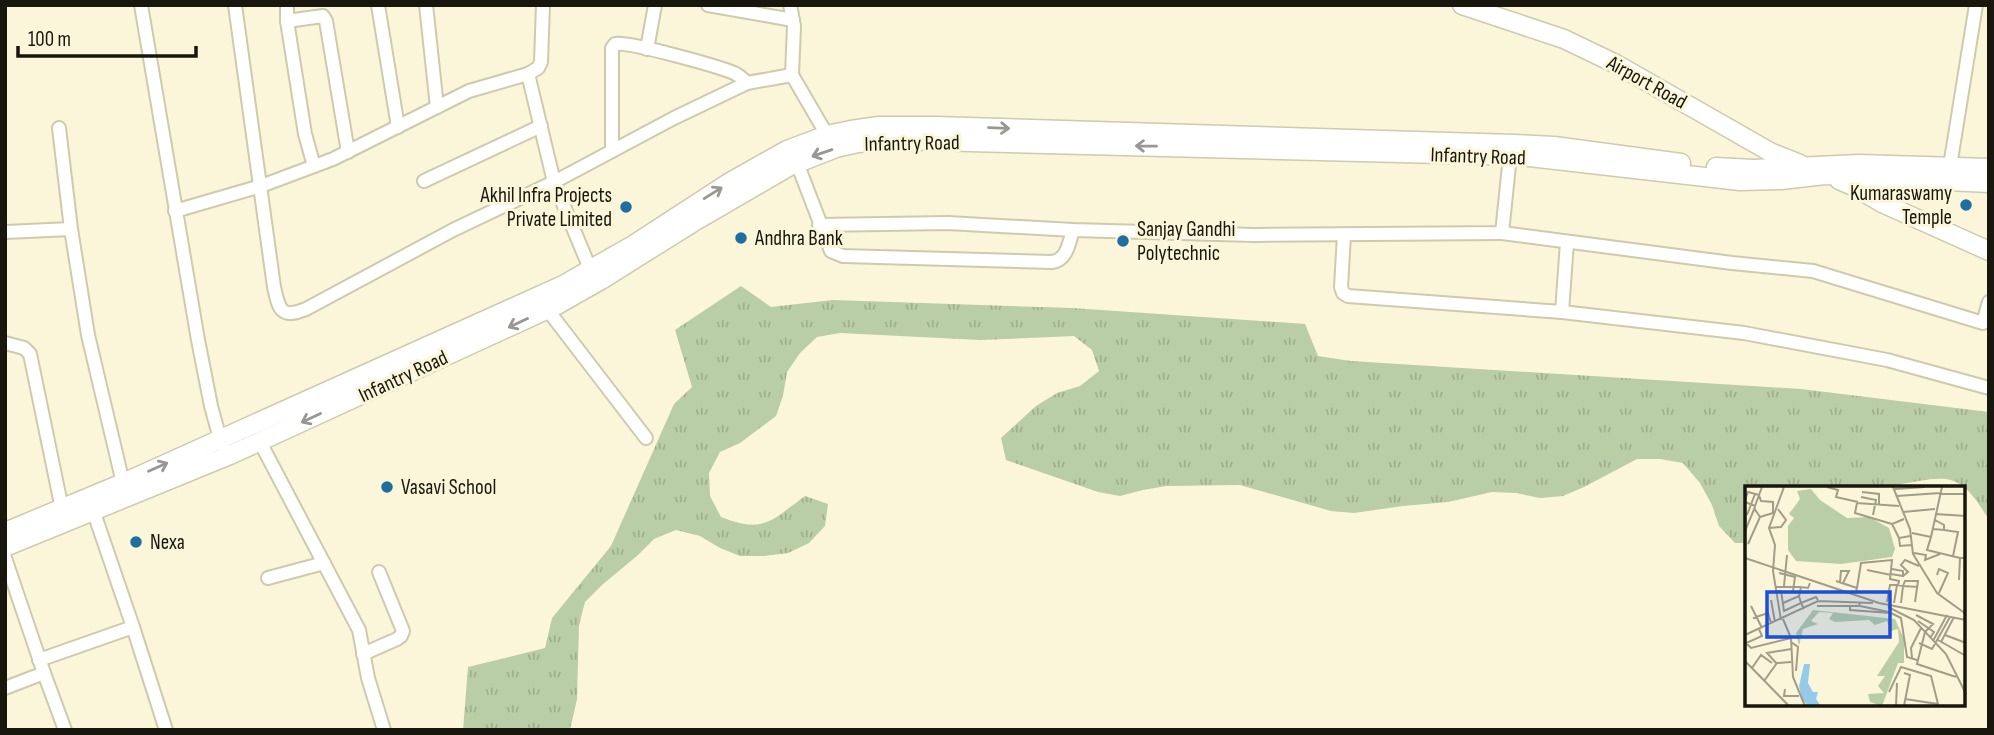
<svg xmlns="http://www.w3.org/2000/svg" width="1994" height="735" viewBox="0 0 1994 735" font-family="'Sofia Sans Condensed',sans-serif">
	<defs>
		<pattern id="grass-tufts" width="24" height="20" patternUnits="userSpaceOnUse" patternTransform="scale(1.75)"><rect width="24" height="20" fill="#b9cda7"/><path d="M3 7l-1-3M5 7V3M7 7l1-3M15 17l-1-3M17 17v-4M19 17l1-3" fill="none" stroke="#9eaf8f"/></pattern>
	</defs>
	<rect width="100%" height="100%" fill="#fbf6da"/>
	<!-- grass -->
	<path fill="url(#grass-tufts)" d="M741 286 771 307 833 300 1072 308 1305 324 1318 356 1351 361 1801 389 1989 412V520C1959 469 1948 476 1895 485L1890 488H1747V543H1735L1719 526 1712 505 1700 483 1683 463 1660 459H1637L1584 487 1563 496 1540 498 1516 493 1492 492 1448 502 1403 506 1354 513 1331 511 1240 485 1166 486 1143 490 1120 496 1098 492 1006 460 1001 438 1036 406 1057 393 1080 386 1099 371 1092 350 1074 336 980 340 840 333 817 337 800 353 787 372 783 396 776 416 740 443 720 452 709 473 710 496 721 517C764 534 771 521 805 496L828 504 825 526 809 543 788 553 764 556H740L720 548 700 536 676 530 654 539 638 555 602 585 585 602 579 625 577 699 570 730H463L468 667 545 648 552 618 611 546 674 404 692 387 675 330Z"/>
	<g fill="none" stroke-linecap="round" stroke-linejoin="round">
		<!-- street casing -->
		<g stroke="#cecaae" stroke-width="16">
			<g id="street">
				<polyline points="141,5 198,340 211,406 220,439 223,445"/>
				<path d="M235 5 274 287C279 310 281 319 306 309L453 230 554 182 593 276"/>
				<polyline points="287,5 287,21 305,134 314,166"/>
				<polyline points="378,5 398,127"/>
				<polyline points="426,5 437,107"/>
				<polyline points="708,5 793,20"/>
				<polyline points="790,5 794,26 792,75"/>
				<polyline points="287,21 323,16 326,21 348,152"/>
				<polyline points="647,49 655,5"/>
				<polyline points="528,74 538,68 541,62 543,5"/>
				<polyline points="59,128 71,229 88,335 123,483"/>
				<path d="M612 151V48L615 44C628 41 717 66 734 73 739 75 743 79 747 83"/>
				<path d="M792 157 797 163 831 251 843 256 1052 262C1067 260 1069 243 1073 230"/>
				<polyline points="1950,166 1976,5"/>
				<polyline points="424,181 541,126"/>
				<polyline points="175,211 261,186 333,159 469,91 528,74 554,182 674,118 747,83 792,75 827,135"/>
				<polyline points="819,225 948,223 1073,230 1254,235 1502,233 1510,156"/>
				<polyline points="5,232 71,229"/>
				<polyline points="1502,233 1732,263 1813,271 1983,323 1989,302"/>
				<polyline points="1344,235 1341,287 1343,293 1348,296 1562,312 1744,333 1887,360 1989,388"/>
				<polyline points="547,309 646,438"/>
				<polyline points="1562,312 1567,242"/>
				<polyline points="5,343 24,348 30,354 62,509"/>
				<polyline points="260,442 359,630 368,678 384,730"/>
				<polyline points="5,558 44,673 5,688"/>
				<polyline points="268,578 324,563"/>
				<polyline points="133,627 166,730"/>
				<polyline points="363,654 397,639 401,636 403,631 379,572"/>
				<polyline points="39,660 133,627 93,510"/>
				<polyline points="44,673 65,730"/>
			</g>
		</g>
		<!-- secondary casing -->
		<g stroke="#cecaae" stroke-width="21">
			<g id="secondary">
				<polyline points="1462,5 1564,39 1616,64 1772,153 1800,164"/>
				<polyline points="1716,167 1753,169 1859,164 1989,168"/>
				<polyline points="1839,180 1853,186 1882,203 1989,251"/>
				<polyline points="5,532 123,483 563,285 633,245 730,182 787,150 827,135 851,130 879,126 936,126 1514,144 1554,146 1681,163"/>
				<polyline points="5,547 230,455 557,305 601,280 692,223 790,166 836,148 858,143 892,140 1520,156 1740,181 1781,180 1825,175 1989,183"/>
			</g>
		</g>
		<!-- street -->
		<use href="#street" stroke="#fff" stroke-width="12"/>
		<!-- secondary -->
		<use href="#secondary" stroke="#fff" stroke-width="18"/>
	</g>
	<!-- one-way arrows -->
	<defs><path id="oneway-shaft" d="M-6 0H5M1.5-3L5.5 0L1.5 3" fill="none" stroke-width="1.6" stroke-linecap="round" stroke-linejoin="round" transform="scale(1.75)"/></defs>
	<g stroke="#989792">
		<use href="#oneway-shaft" transform="translate(999 128) rotate(2)"/>
		<use href="#oneway-shaft" transform="translate(1146 146) rotate(-179)"/>
		<use href="#oneway-shaft" transform="translate(822 153) rotate(161)"/>
		<use href="#oneway-shaft" transform="translate(713 193) rotate(-32)"/>
		<use href="#oneway-shaft" transform="translate(518 323) rotate(155)"/>
		<use href="#oneway-shaft" transform="translate(311 418) rotate(155)"/>
		<use href="#oneway-shaft" transform="translate(158 467) rotate(-24)"/>
	</g>
	<!-- markers -->
	<g fill="#206ea0" stroke="#fbf6da" stroke-width="2.5">
		<circle cx="1966" cy="205" r="7"/>
		<circle cx="626" cy="207" r="7"/>
		<circle cx="741" cy="238" r="7"/>
		<circle cx="1123" cy="241" r="7"/>
		<circle cx="387" cy="487" r="7"/>
		<circle cx="136" cy="542" r="7"/>
	</g>
	<g text-anchor="middle" stroke-width="6" stroke-linejoin="round" paint-order="stroke">
		<!-- street labels -->
		<g font-size="21" fill="#19170d" stroke="#fbf6da">
			<text transform="translate(1647 82) rotate(29)" y="7">Airport Road</text>
			<text transform="translate(912 143) rotate(-1)" y="7">Infantry Road</text>
			<text transform="translate(1478 156) rotate(2)" y="7">Infantry Road</text>
			<text transform="translate(403 376) rotate(-25)" y="7">Infantry Road</text>
		</g>
		<!-- poi labels -->
		<g font-size="21" fill="#19170d" stroke="#fbf6da" text-anchor="start">
			<text x="1952" y="200" text-anchor="end">Kumaraswamy<tspan x="1952" dy="24">Temple</tspan></text>
			<text x="612" y="202" text-anchor="end">Akhil Infra Projects<tspan x="612" dy="24">Private Limited</tspan></text>
			<text x="1137" y="236">Sanjay Gandhi<tspan x="1137" dy="24">Polytechnic</tspan></text>
			<text x="755" y="245">Andhra Bank</text>
			<text x="401" y="494">Vasavi School</text>
			<text x="150" y="549">Nexa</text>
		</g>
	</g>
	<!-- overview -->
	<g transform="translate(1745 486)">
		<rect width="220" height="220" fill="#fbf6da"/>
		<path d="M66 3 75 14 102 32 124 31 144 42 150 63 147 71 96 78 51 75 43 64V40L49 32 44 28 55 13 52 5ZM68 124 150 133 159 153V177H153L137 220 125 216 123 208 139 207 133 200 140 190H132L154 156 153 143 146 145 142 135 130 139 124 134 90 136 84 133 88 127 74 126 66 135 73 138 58 143 54 160 51 147Z" fill="#b9cda7"/>
		<path d="M59 178H65L63 197 68 206H73L71 213 76 220H63L57 213 54 200Z" fill="#95cbea"/>
		<path fill="none" stroke="#a19d88" stroke-width="2" d="M82 1 93 4 91 11 113 16M148 1 165 43 168 68 192 107 221 128M150 3 180 1M117 6 134 8V20M194 8H221M152 10 195 7M116 11 131 14 128 29M0 14 3 6 14 9 10 20 0 16M158 26 190 23M190 28 221 30M2 29 10 8M15 31 28 27V16L16 15 14 9 17 1M147 38 110 27 112 17 154 20M24 42 36 41 41 34 33 23M188 43 199 44V39L190 34M199 44 213 46 208 70M0 45 10 21M167 47 186 51 182 64 215 72M165 50 154 52 155 60 166 59M186 51 197 1M154 52 147 38 159 33M3 58 15 31 9 22M169 67 181 69 180 74 195 68M0 72 134 117 221 134M122 84 146 89M34 87 50 91 48 105M146 88 158 90V85L147 83M192 89 194 83 203 87 194 107M158 90 163 86 156 79 160 74 174 80M214 94 215 72H221M91 95 112 102 111 106M95 96 96 85H104L98 97M39 100 42 69M30 101H56M112 102 116 77 147 74 145 93 154 95 153 100M30 105H36L39 125 56 117 59 123M54 110 56 101 63 102 65 97M26 114 30 136M142 116 145 99H152M38 117 54 110 56 117 71 111 73 114M149 117 152 99 158 100 160 95H173L170 116M156 117 158 100 173 101M6 120 17 142M72 120H114L115 116M105 120V124L146 127M115 120 144 126M143 121 169 134 201 168 221 208M144 126 156 132 162 171 172 174M171 129 188 138 180 146M8 132 23 127 26 137M38 133 46 152 48 191 60 220M36 134 28 85 30 59 24 42 39 1M173 135 189 146 185 152M14 143 17 150 1 157 6 162 46 152M180 146 172 178 211 191M0 149 73 115 128 117M200 149 221 157M193 154 221 170M188 155 202 129M46 156 53 161 51 185M196 156 209 131M174 157 187 163 205 131M167 172 166 162 176 142M0 175 44 220M32 178 22 167 46 163M7 182 16 169 27 177M159 187 165 189 159 220M19 195 32 177 46 176M40 203 39 210H54M144 206 156 181 186 190 193 218 160 213M151 220 152 197"/>
		<path fill="#1d4ed8" fill-opacity="0.15" stroke="#1d4ed8" stroke-width="3.5" d="M22 106H145V151H22Z"/>
		<rect width="220" height="220" fill="none" stroke="#19170d" stroke-width="3.5"/>
	</g>
	<!-- border -->
	<rect width="1994" height="735" fill="none" stroke="#19170d" stroke-width="14"/>
	<!-- scale -->
	<path d="M18 46v10h178v-10" fill="none" stroke="#19170d" stroke-width="3.5"/>
	<text x="28" y="46" font-size="21" fill="#19170d" stroke="#fbf6da" stroke-width="5" paint-order="stroke">100 m</text>
</svg>
